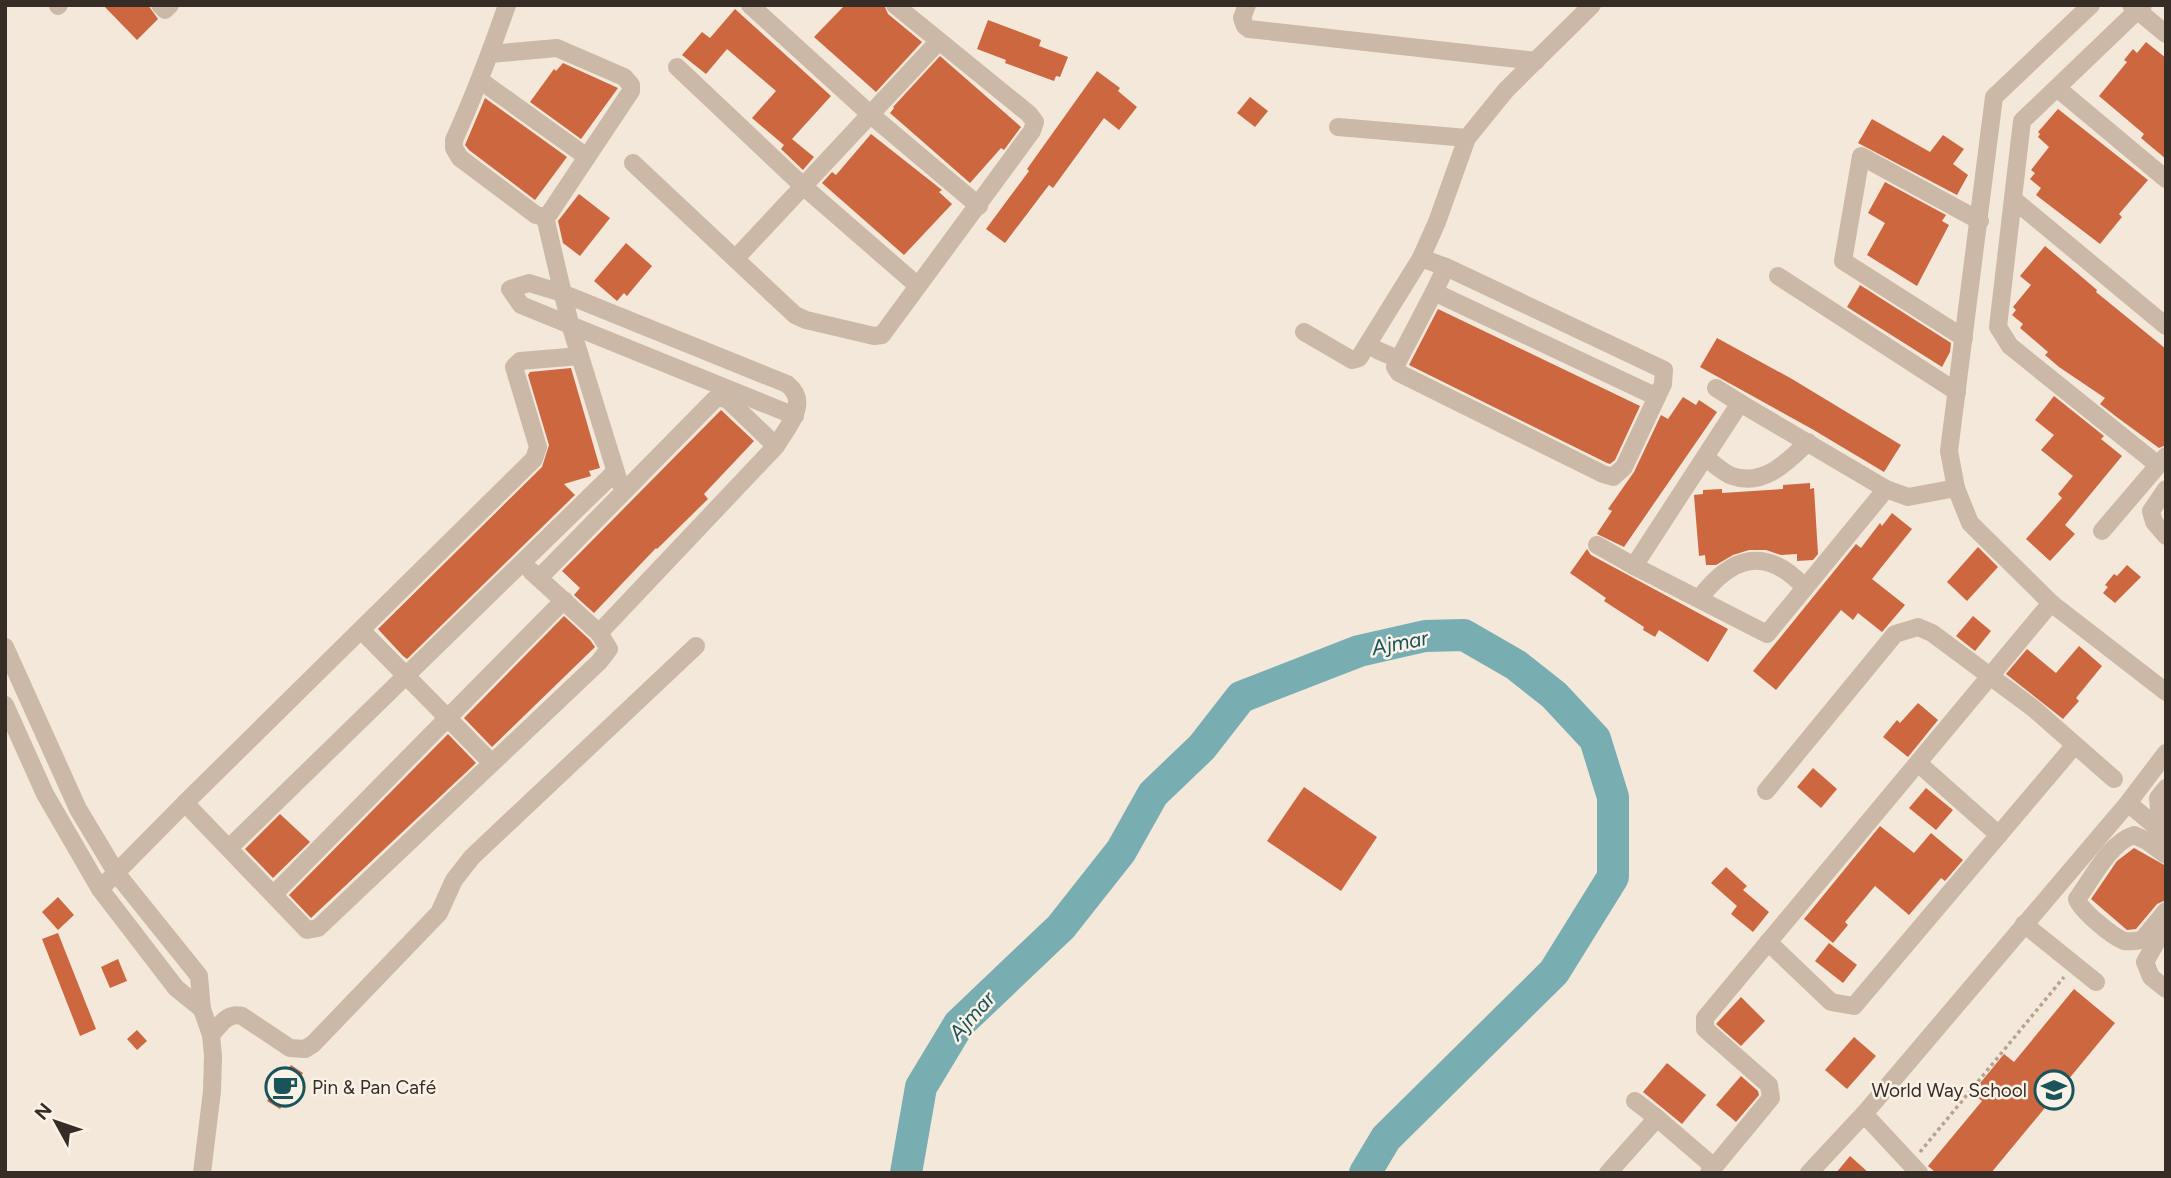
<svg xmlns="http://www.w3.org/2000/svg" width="2171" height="1178" viewBox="0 0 2171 1178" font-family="Figtree,sans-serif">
	<rect width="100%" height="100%" fill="#f3e8da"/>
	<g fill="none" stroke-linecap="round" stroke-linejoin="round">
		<!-- river -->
		<polyline stroke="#78adb2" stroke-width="32" points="906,1173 921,1087 959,1024 1061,927 1121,851 1153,794 1202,747 1241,697 1359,651 1425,636 1464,635 1516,665 1554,695 1595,739 1613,797 1613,877 1554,972 1386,1138 1365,1173"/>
	</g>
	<!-- building -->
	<g fill="#cc673f">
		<polygon points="103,5 148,5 158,19 137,40"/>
		<polygon points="845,5 884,5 888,14 922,42 876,92 814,37"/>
		<polygon points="735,9 831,96 792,139 814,157 803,170 781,149 784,145 752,118 776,91 727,49 706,74 682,55 702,32 710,38"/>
		<polygon points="988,20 1041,40 1039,46 1068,57 1060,77 1056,76 1054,81 1005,63 1006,60 977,49"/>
		<polygon points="2146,42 2166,58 2166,159 2141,138 2144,134 2099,96 2127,62 2124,60 2133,49 2137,53"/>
		<polygon points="940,56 1021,127 1004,150 1001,148 970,183 890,113 894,108 893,107"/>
		<polygon points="563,63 618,88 581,139 530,102 554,69 556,71"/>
		<polygon points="1097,71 1120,88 1118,91 1137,107 1119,130 1104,118 1053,188 1049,185 1005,243 986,229 1029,171 1027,169"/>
		<polygon points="1250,97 1268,111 1255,127 1237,113"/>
		<polygon points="485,98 567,157 535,200 469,150 465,145"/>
		<polygon points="2058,109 2148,180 2119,214 2122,217 2100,244 2036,195 2041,188 2030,179 2035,173 2031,170 2049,147 2038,137 2040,134 2038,132"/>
		<polygon points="1872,119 1930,152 1943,135 1964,149 1953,164 1968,175 1957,195 1858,143"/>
		<polygon points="871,134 942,190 939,192 952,204 904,255 822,183 832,172 836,175"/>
		<polygon points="1885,182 1946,215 1942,221 1949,225 1917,286 1867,255 1885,223 1868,213"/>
		<polygon points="579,194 610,218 580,256 563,243 558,221"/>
		<polygon points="626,243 652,266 627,296 624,293 617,301 594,281"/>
		<polygon points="2045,246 2083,278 2097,290 2096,292 2166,349 2166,445 2159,448 2118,418 2100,404 2105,398 2059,367 2045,355 2048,352 2020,328 2023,324 2012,315 2016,310 2013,307 2031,285 2020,276"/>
		<polygon points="1860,285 1951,343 1950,352 1942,367 1847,307"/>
		<polygon points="1438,309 1640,406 1615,460 1610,464 1607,463 1409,365"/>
		<polygon points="1717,338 1792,379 1901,445 1884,472 1812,429 1700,367"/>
		<polygon points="571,368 600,468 589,471 591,476 564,484 575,495 407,659 403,656 378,629 542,467 549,445 528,375 530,372"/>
		<polygon points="2054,396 2104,436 2101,439 2122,456 2065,525 2075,534 2050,561 2026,539 2062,498 2058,494 2073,476 2041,450 2054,435 2035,420"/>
		<polygon points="1683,397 1696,405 1699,400 1717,412 1624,547 1597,534 1598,532 1612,511 1608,509 1634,472 1661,415 1668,419"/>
		<polygon points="721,410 754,441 704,494 708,499 657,549 656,548 594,613 574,595 580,588 562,571"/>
		<polygon points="1810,483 1810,489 1814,488 1818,554 1813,560 1797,561 1797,554 1781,555 1766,550 1749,550 1733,555 1716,565 1706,565 1705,555 1699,556 1694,495 1703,494 1703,490 1722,489 1722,493 1783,489 1783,485"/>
		<polygon points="1892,513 1912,529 1872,579 1905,605 1882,632 1858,613 1853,620 1841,610 1776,690 1753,671 1856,544 1861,548 1880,523 1882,526"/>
		<polygon points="1978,547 1998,567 1967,601 1947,582"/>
		<polygon points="1587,549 1591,555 1728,629 1708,662 1659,630 1655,637 1643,630 1644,627 1604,601 1606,598 1570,573"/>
		<polygon points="2127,565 2141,577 2115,603 2103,593 2108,587 2105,585 2114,574 2117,576"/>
		<polygon points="564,616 590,640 595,647 492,747 464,718"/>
		<polygon points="1973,616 1991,631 1975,651 1956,636"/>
		<polygon points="2079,646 2102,666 2076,698 2079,701 2063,719 2006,674 2027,649 2056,673"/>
		<polygon points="1918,703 1938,720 1908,757 1883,737 1897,720 1900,723"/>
		<polygon points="448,734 476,763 311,918 289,895"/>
		<polygon points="1813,768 1837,789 1821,808 1797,787"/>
		<polygon points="1304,787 1377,837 1341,891 1267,841"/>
		<polygon points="1926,788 1953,810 1936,830 1909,808"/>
		<polygon points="280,814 310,842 273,878 245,849"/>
		<polygon points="1880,826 1914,853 1931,833 1963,860 1945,881 1941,878 1909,915 1875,886 1845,922 1848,925 1833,943 1804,919"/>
		<polygon points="2134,848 2166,866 2166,900 2157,904 2136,929 2127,930 2091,899 2117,861"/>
		<polygon points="1726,867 1747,886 1743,890 1769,912 1753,932 1731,914 1737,906 1711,883"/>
		<polygon points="58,897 74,915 58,930 42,912"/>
		<polygon points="58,933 96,1029 80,1036 42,939"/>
		<polygon points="1829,943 1857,965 1843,983 1815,961"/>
		<polygon points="118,959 127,981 110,988 101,967"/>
		<polygon points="2074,989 2115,1023 1991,1173 1936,1173 1928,1166 1982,1101 1972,1093 2004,1054 2014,1062"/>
		<polygon points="1741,997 1765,1021 1741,1046 1716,1024"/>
		<polygon points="137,1030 147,1041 137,1050 127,1039"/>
		<polygon points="1854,1037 1876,1056 1847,1089 1825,1070"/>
		<polygon points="1667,1063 1706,1095 1682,1124 1643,1092"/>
		<polygon points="291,1065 303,1073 280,1109 267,1101"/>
		<polygon points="1741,1076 1758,1091 1759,1095 1736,1122 1716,1105"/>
		<polygon points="1850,1156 1869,1173 1836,1173"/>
	</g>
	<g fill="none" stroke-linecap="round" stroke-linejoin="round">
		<!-- path -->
		<polyline stroke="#b8a290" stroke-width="3.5" stroke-dasharray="3.5 3.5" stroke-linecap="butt" points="1920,1152 2064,977"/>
		<!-- minor -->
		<g stroke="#ccb8a6" stroke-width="18">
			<polyline points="160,5 165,10 170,5"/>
			<polyline points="750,5 871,115 979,206"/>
			<polyline points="1247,5 1242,18 1245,26 1249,29 1536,61"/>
			<polyline points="2091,5 1994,97 1949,451 1956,488 1970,523 2051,603 2166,692"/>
			<polyline points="2131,5 2166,34"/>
			<polyline points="2143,5 2022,121 1998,327 2010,346 2158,465"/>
			<polyline points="58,6 59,5"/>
			<path d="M490 54 557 48 624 77 631 85V91L549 214 545 217 536 215 460 158 454 148V140C474 96 491 51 507 5"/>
			<polyline points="677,67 803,186 918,286"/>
			<polyline points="481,81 587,157"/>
			<polyline points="2057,88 2166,179"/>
			<polyline points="1338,127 1467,138"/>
			<polyline points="633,163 795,315 806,320 874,336 882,335 1032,131 1035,122 1029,114 895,5"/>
			<polyline points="2013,199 2166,326"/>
			<polyline points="545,217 570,324 619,482"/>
			<polyline points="736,258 939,41"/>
			<polyline points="1421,258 1446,267 1664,370 1663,384 1624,467 1613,477 1603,474 1399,373 1395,367 1398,361 1434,292"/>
			<polyline points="1446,267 1434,292 1657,397"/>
			<polyline points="1778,276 1957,392"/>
			<polyline points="1304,332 1352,360 1359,358 1421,258 1437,222 1467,138 1506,90 1592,5"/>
			<polyline points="1964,338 1843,261 1861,156 1980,221"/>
			<polyline points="1377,350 1398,359"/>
			<polyline points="1716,388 1740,403"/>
			<path d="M776 446C787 427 811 403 787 384L562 293 529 283 510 289 521 305 795 416"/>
			<path d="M1705 457C1713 463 1723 473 1732 476 1764 487 1787 462 1808 442"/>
			<polyline points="1886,489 1740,403 1634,566 1767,634 1886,489 1908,497 1956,488"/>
			<polyline points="2166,489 2151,511 2154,522 2166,536"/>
			<polyline points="2102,531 2166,456"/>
			<polyline points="1597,545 1634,566"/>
			<polyline points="531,571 599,633"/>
			<path d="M1699 599C1731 556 1766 545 1805 588"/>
			<polyline points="361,630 492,763"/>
			<polyline points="5,647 78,809 117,874 199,976 202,1009 211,1035 213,1056 212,1091 202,1173"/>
			<polyline points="5,705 45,794 100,889 176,988 202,1009"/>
			<polyline points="1918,763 1999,835"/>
			<polyline points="2166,788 2158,798 2159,809 2166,815"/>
			<polyline points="1766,791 1895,634 1918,627 1932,633 2033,708 2114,779"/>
			<polyline points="185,803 534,459 538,447 514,367 520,361 580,356"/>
			<polyline points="2128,803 2166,835"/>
			<polyline points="230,847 615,472"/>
			<path d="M2166 855 2147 841 2134 835C2109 843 2092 879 2077 899 2081 911 2112 936 2124 941 2130 942 2136 941 2142 940L2166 911"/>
			<polyline points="100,889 185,803 307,930 318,928 599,662 609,649 599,633 776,446 728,400 719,397 714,400 539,578"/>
			<polyline points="274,894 564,600"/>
			<polyline points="2024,924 2096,982"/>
			<polyline points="2166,930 2158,939 2145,962 2151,977 2166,989"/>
			<polyline points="1768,942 1831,1002 1854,1006 2074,746"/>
			<path d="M211 1035C220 1025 227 1012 242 1016L290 1048 305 1049 313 1044 439 913 454 880 472 857 696 646"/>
			<polyline points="1864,1114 1919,1173"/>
			<polyline points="1657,1118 1714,1167"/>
			<polyline points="1608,1173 1657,1118 1635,1101"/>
			<polyline points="1709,1173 1771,1098 1769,1085 1705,1029 1705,1018 2051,603"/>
			<polyline points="1809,1173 1864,1114 2128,803 2166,753"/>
		</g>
	</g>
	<!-- icons -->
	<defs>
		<g id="cafe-ring" transform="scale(2.0125)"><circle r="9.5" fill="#faf2e7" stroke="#1a545b" stroke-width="1.5"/><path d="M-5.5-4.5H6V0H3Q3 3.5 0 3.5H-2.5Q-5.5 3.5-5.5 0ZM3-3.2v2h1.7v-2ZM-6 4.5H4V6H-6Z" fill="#1a545b"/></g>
		<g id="school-ring" transform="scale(2.0125)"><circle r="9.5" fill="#faf2e7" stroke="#1a545b" stroke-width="1.5"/><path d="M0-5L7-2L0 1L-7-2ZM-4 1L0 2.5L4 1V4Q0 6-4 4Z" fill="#1a545b"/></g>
	</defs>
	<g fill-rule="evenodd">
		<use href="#cafe-ring" x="285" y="1087"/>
		<use href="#school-ring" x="2054" y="1090"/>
	</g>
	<g text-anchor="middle" stroke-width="5" stroke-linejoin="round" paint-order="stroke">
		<!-- poi labels -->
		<g font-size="19" fill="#372d27" stroke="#faf2e7" text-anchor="start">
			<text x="312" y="1094">Pin &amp; Pan Café</text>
			<text x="2027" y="1097" text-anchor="end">World Way School</text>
		</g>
		<!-- water labels -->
		<g font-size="21" font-style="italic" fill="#1a545b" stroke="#faf2e7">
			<text transform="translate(1400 643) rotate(-11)" y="7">Ajmar</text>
			<text transform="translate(972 1016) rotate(-48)" y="7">Ajmar</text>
		</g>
	</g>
	<!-- border -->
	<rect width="2171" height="1178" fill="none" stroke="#372d27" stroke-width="14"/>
	<!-- north arrow -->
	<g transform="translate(56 1122) rotate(310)" stroke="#faf2e7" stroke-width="5" paint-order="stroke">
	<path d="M0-5L12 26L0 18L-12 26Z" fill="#372d27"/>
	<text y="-10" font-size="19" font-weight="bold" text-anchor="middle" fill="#372d27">N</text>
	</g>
</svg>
